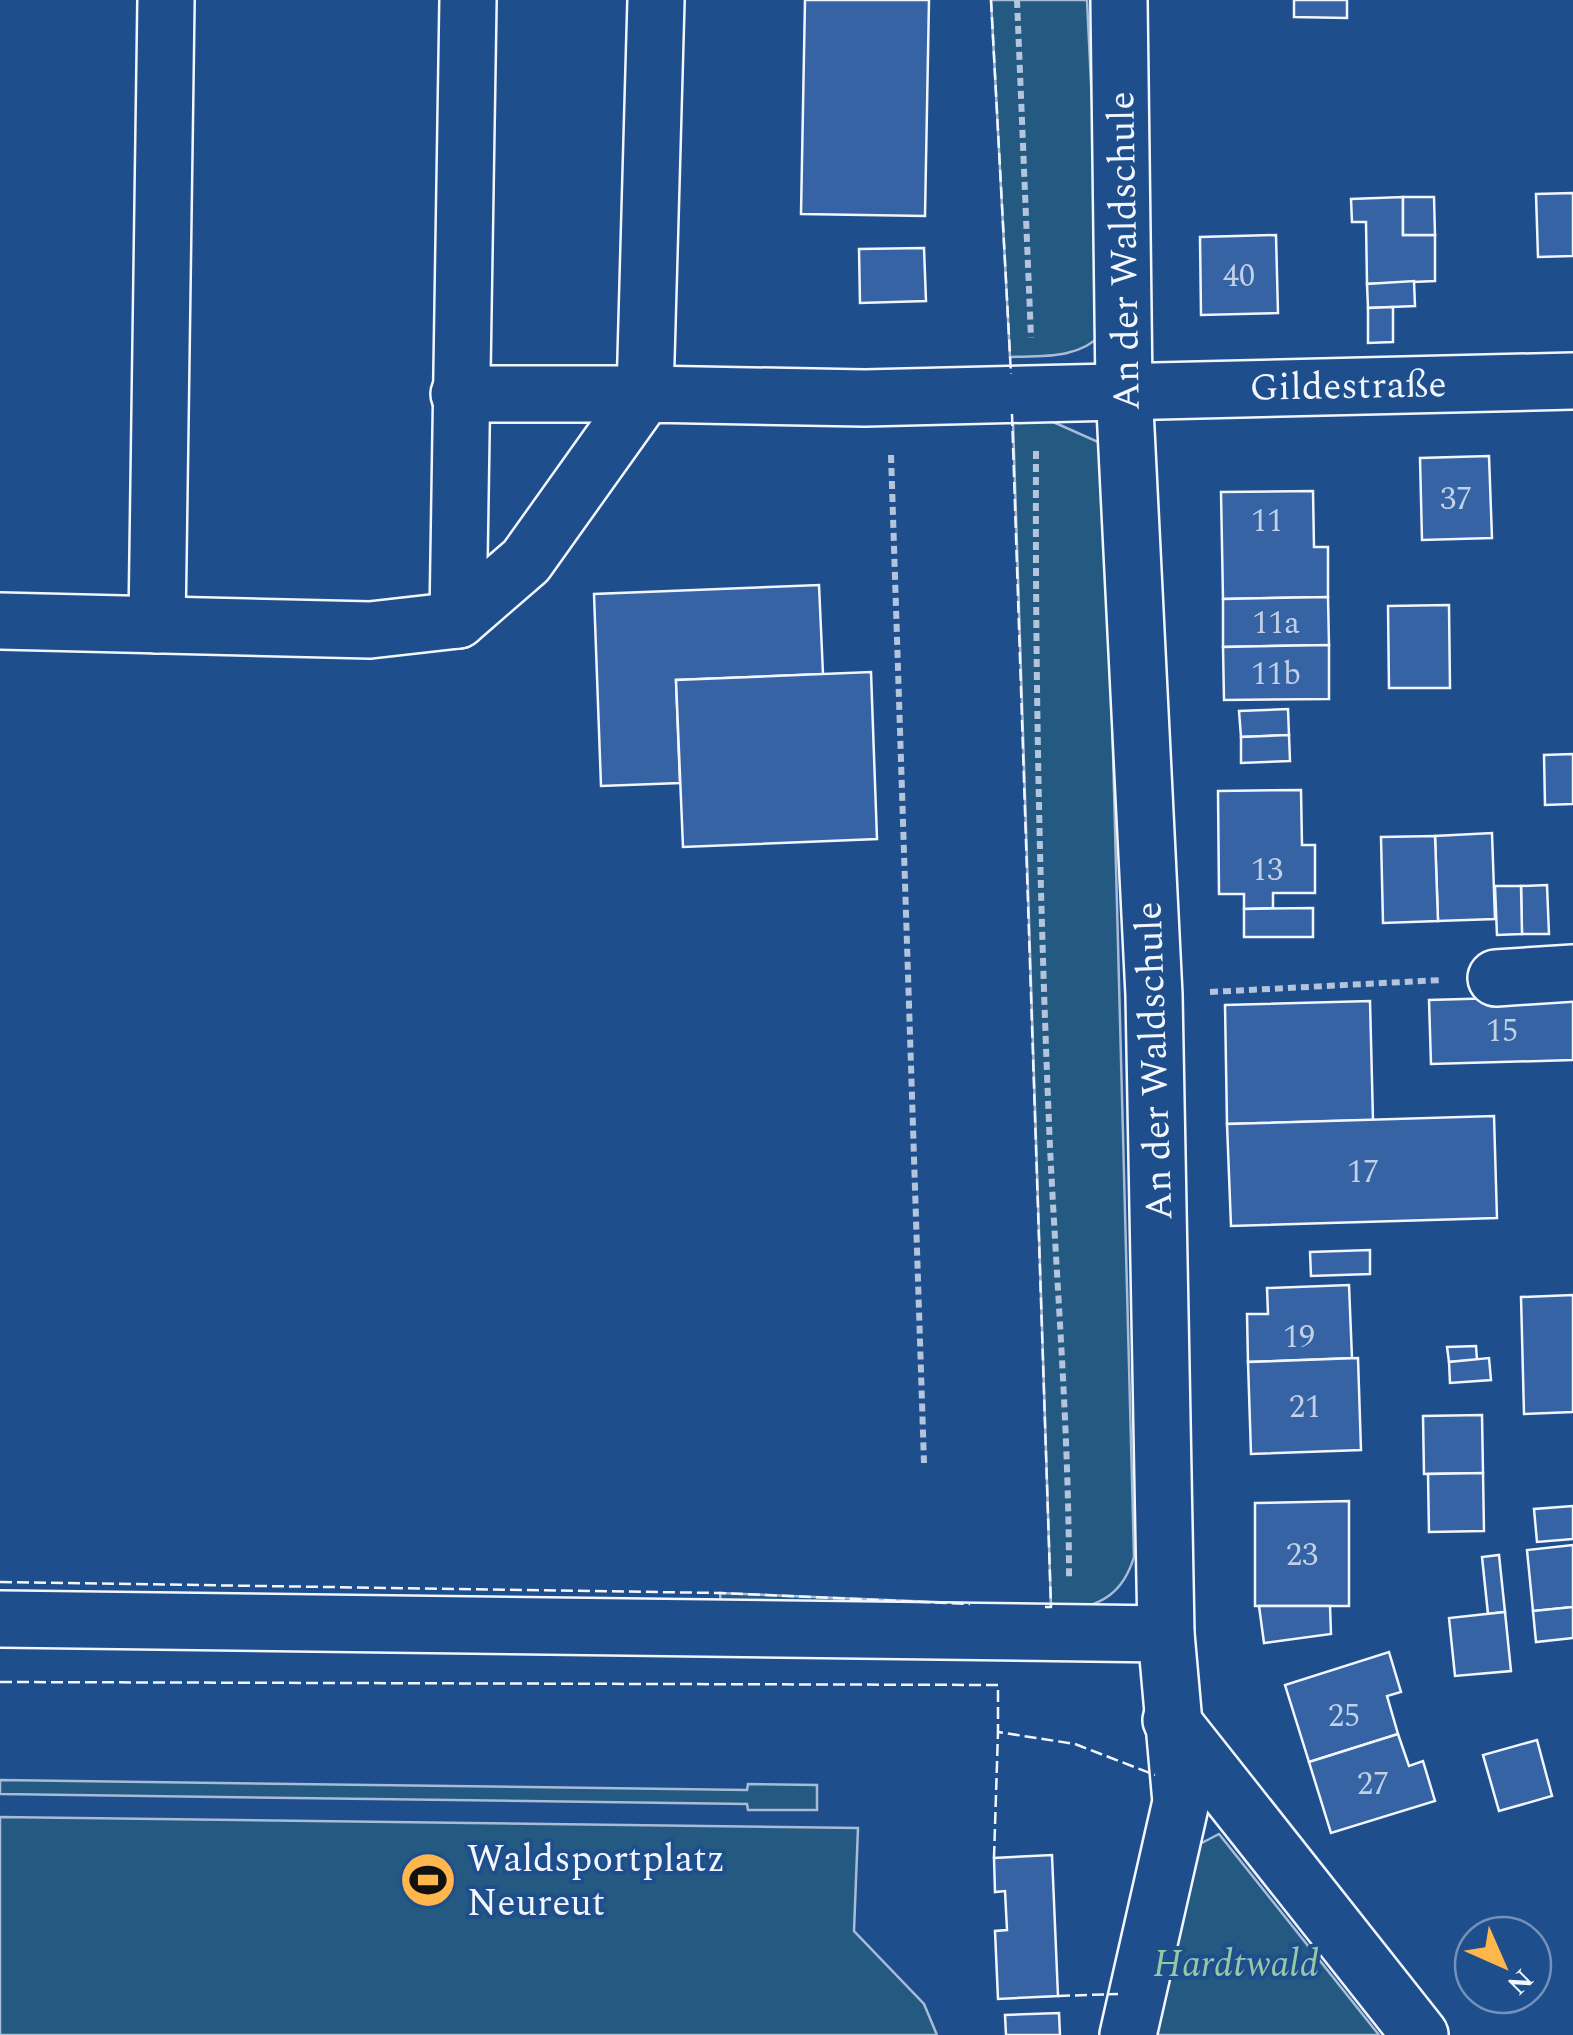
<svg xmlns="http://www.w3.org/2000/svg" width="1573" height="2035" viewBox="0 0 1573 2035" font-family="Spectral,serif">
	<rect width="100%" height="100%" fill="#1f4e8c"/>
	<!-- green -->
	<g fill="#245a82" stroke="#a8bbd7" stroke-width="2.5">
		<path d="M991 0H1087L1103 333C1079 359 1044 356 1010 357Z"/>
		<path d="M1051 421 1105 445 1134 1557C1123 1593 1103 1604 1067 1612L721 1606 720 1593 1051 1607 1013 422Z"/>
		<polygon points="0,1780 747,1790 748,1784 817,1785 817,1810 748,1810 747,1804 0,1794"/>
		<polygon points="0,1817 858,1828 854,1931 924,2004 937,2035 0,2035"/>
		<polygon points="1219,1834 1379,2035 1150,2035 1192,1848"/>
	</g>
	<!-- building -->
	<g fill="#3563a3" stroke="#f2f6ff" stroke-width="2.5">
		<polygon points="805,0 929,0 925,216 801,214"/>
		<polygon points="1294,0 1347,0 1347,18 1294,17"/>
		<polygon points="1573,193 1573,256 1538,257 1536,194"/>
		<polygon points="1403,197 1403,235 1435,235 1435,281 1367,284 1366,222 1352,222 1351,199"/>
		<polygon points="1403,197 1434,197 1435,235 1403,235"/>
		<polygon points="1276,235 1278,313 1201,315 1200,237"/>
		<polygon points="924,248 926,301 860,303 859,249"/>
		<polygon points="1414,281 1415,306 1368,308 1367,284"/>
		<polygon points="1393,307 1393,342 1368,343 1368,308"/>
		<polygon points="1489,456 1492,538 1422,540 1420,458"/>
		<polygon points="1313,491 1314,547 1328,547 1328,597 1223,599 1221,492"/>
		<polygon points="819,585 823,674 676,680 680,783 601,786 594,594"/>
		<polygon points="1328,597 1329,645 1223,647 1223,599"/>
		<polygon points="1449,605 1450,688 1389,688 1388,606"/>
		<polygon points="1329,645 1329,699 1224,700 1223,647"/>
		<polygon points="871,672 877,839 683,847 676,680"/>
		<polygon points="1288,709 1289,735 1241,737 1239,711"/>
		<polygon points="1289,735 1290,761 1241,763 1241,737"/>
		<polygon points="1573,754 1573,804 1545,805 1544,755"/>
		<polygon points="1301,790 1302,845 1315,845 1315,893 1273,893 1273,908 1244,909 1244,894 1219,894 1218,791"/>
		<polygon points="1492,833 1495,919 1438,921 1435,836"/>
		<polygon points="1435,836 1438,921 1383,923 1381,837"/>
		<polygon points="1547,885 1549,934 1522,934 1521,886"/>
		<polygon points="1495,886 1521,886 1522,934 1497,935"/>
		<polygon points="1313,908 1313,937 1244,937 1244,909"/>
		<polygon points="1573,996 1573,1060 1431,1064 1429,1000"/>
		<polygon points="1370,1001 1373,1120 1227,1124 1225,1005"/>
		<polygon points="1494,1116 1497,1218 1231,1226 1227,1124"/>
		<polygon points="1370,1250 1370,1274 1311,1276 1310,1252"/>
		<polygon points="1349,1285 1352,1358 1248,1362 1247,1314 1268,1314 1267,1288"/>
		<polygon points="1573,1295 1573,1412 1524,1414 1521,1297"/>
		<polygon points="1476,1346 1477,1360 1449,1362 1447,1347"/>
		<polygon points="1358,1358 1361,1450 1251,1454 1248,1362"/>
		<polygon points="1489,1358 1491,1380 1450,1383 1449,1362"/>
		<polygon points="1482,1415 1483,1473 1424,1474 1423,1416"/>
		<polygon points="1483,1473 1484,1531 1429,1532 1428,1474"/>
		<polygon points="1349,1501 1349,1606 1255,1606 1255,1503"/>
		<polygon points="1573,1506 1573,1539 1537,1542 1534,1509"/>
		<polygon points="1573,1545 1573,1607 1533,1611 1527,1550"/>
		<polygon points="1499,1555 1505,1612 1488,1614 1482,1557"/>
		<polygon points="1259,1606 1330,1606 1331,1634 1264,1643"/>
		<polygon points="1573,1607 1573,1638 1536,1642 1533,1611"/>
		<polygon points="1505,1612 1511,1671 1455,1676 1449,1618"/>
		<polygon points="1389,1652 1401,1692 1387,1696 1398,1734 1309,1762 1285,1685"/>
		<polygon points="1398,1734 1409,1766 1423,1761 1435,1801 1331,1833 1309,1762"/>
		<polygon points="1537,1740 1552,1796 1499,1811 1483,1755"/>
		<polygon points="1052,1855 1058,1996 998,1999 995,1931 1007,1930 1005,1891 995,1892 994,1858"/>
		<polygon points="1059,2013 1060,2035 1006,2035 1005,2015"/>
	</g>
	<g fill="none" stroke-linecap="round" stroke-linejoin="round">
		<!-- minor casing -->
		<g stroke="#f2f6ff" stroke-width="60">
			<g id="minor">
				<polyline points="1119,0 1124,389 1154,995 1166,1634 1181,1802 1128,2035"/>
				<polyline points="459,394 645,394 656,0"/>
				<polyline points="458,620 468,0"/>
				<polyline points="0,621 370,630 458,620 526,561 645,394 865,398 1573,381"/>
				<polyline points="157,625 166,0"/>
				<polyline points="1496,978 1573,973"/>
				<polyline points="0,1619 1166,1634"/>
				<polyline points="1171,1720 1420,2035"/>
			</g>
		</g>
		<!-- path -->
		<g stroke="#b3c4dc" stroke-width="6" stroke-dasharray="8 5" stroke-linecap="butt">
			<polyline points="1017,0 1031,338"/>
			<path d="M1036 451C1035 683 1040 915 1050 1147 1057 1290 1069 1433 1069 1577"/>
			<polyline points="891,455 924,1463"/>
			<polyline points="1210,992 1442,980"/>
		</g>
		<!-- minor -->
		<use href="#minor" stroke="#1f4e8c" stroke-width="55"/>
		<!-- fence -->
		<g stroke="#f2f6ff" stroke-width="2.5" stroke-dasharray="12 5" stroke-linecap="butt">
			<polyline points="991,0 1011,374"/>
			<polyline points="1012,414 1051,1607 1045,1607"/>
			<polyline points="0,1582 720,1593 970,1604"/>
			<polyline points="0,1682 998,1685 998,1732"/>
			<polyline points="994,1858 998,1732 1075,1744 1155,1775"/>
			<polyline points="1058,1996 1118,1994"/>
		</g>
	</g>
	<!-- icons -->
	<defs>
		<g id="stadium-disc" transform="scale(2.875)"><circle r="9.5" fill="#ffb74d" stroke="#1f4e8c"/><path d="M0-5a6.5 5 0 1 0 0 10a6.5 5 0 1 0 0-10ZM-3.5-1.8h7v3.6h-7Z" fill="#111"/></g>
	</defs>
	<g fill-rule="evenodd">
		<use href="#stadium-disc" x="428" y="1880"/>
	</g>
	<g text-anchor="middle" stroke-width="8" stroke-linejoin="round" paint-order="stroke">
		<!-- number labels -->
		<g font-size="32" fill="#c3d1e8">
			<text x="1239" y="286">40</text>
			<text x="1456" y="509">37</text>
			<text x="1267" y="531">11</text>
			<text x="1276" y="633">11a</text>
			<text x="1276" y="684">11b</text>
			<text x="1267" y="880">13</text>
			<text x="1502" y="1041">15</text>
			<text x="1363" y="1182">17</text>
			<text x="1299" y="1347">19</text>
			<text x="1305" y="1417">21</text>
			<text x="1302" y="1565">23</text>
			<text x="1344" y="1726">25</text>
			<text x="1373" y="1794">27</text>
		</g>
		<!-- street labels -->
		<g font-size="38" fill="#f2f6ff" stroke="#1f4e8c">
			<text transform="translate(1123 251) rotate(-91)" y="13">An der Waldschule</text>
			<text transform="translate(1348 385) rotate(-1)" y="13">Gildestraße</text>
			<text transform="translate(1153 1061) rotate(-92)" y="13">An der Waldschule</text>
		</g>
		<!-- poi labels -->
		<g font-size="38" fill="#f2f6ff" stroke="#1f4e8c" text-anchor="start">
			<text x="467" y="1871">Waldsportplatz<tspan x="467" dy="44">Neureut</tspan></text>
		</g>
		<!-- park labels -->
		<g font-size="38" font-style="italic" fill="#97c8a6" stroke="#1f4e8c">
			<text x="1236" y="1976">Hardtwald</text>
		</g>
	</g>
	<!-- north arrow -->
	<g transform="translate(1503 1965) rotate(135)"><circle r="48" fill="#1f4e8c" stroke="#7391ba" stroke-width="2.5"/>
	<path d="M0-8L18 38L0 25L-18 38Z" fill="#ffb74d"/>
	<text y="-15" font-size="28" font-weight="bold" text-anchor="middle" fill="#f2f6ff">N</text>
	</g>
</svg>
